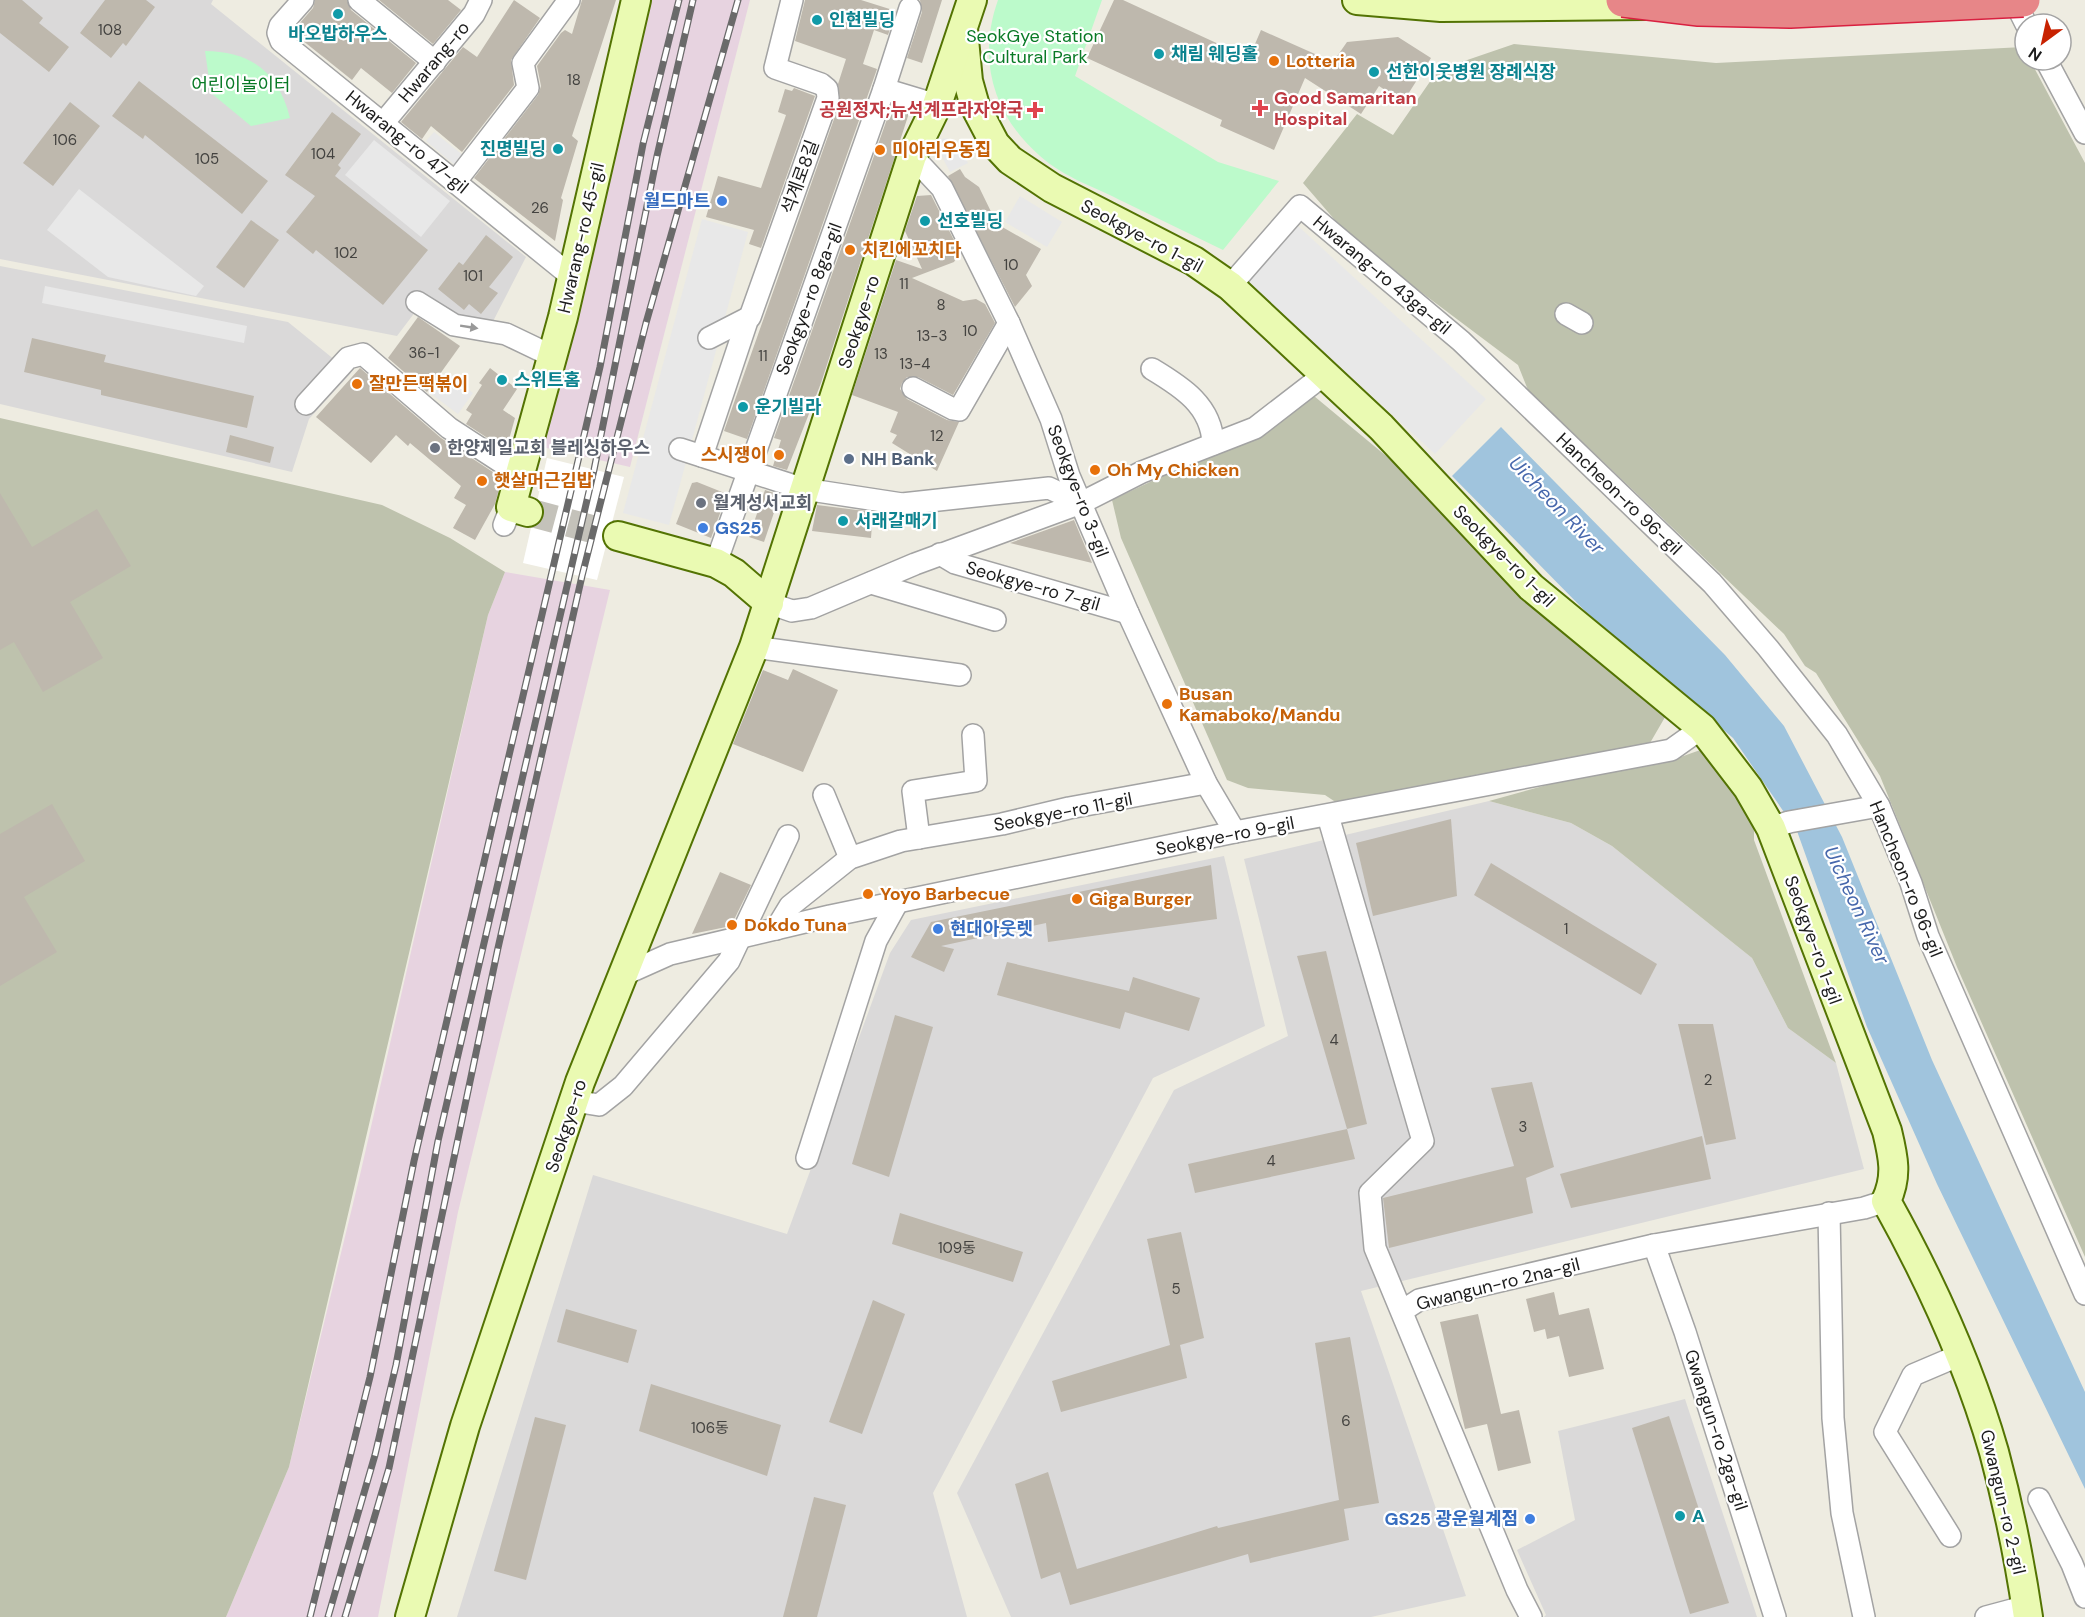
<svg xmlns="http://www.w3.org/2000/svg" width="2085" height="1617" viewBox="0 0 2085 1617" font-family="'DM Sans','Noto Sans KR',sans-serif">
	<rect width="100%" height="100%" fill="#eeece1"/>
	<!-- residential -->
	<g fill="#dad9d9">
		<polygon points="0,0 213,0 211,4 526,257 486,335 428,295 397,336 0,259"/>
		<polygon points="0,266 288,322 351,373 309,419 292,472 0,404"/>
		<polygon points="1489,801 1571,823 1612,846 1752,958 1788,1028 1836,1063 1864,1169 1361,1291 1466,1596 1371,1617 1011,1617 957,1493 1174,1090 1288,1036 1244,859"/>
		<polygon points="1224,856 1265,1026 1153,1078 933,1493 967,1617 457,1617 593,1175 787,1234 890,953 911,920"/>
		<polygon points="1685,1399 1757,1617 1544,1617 1546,1615 1517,1550 1575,1520 1558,1431"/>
	</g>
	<!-- industrial -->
	<g fill="#e7d3e0">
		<polygon points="650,0 750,0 630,467 542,447 564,371 622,109"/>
		<polygon points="505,572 610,590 458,1212 378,1617 226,1617 289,1467 360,1175 488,615"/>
	</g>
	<!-- construction -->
	<g fill="#bec2ad">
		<polygon points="1514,44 1716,63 2023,47 2025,60 2030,60 2085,163 2085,1257 1957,967 1880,776 1816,673 1805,666 1784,634 1528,390 1518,365 1353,241 1303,183 1357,114 1393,135 1438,70"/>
		<polygon points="1314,396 1415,480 1668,712 1650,743 1613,755 1494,777 1480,774 1340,805 1325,795 1248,788 1227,780 1121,538 1112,500 1274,423"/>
		<polygon points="0,418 382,505 450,538 505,572 488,615 289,1467 226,1617 0,1617"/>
		<polygon points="1703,749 1754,823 1754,840 1836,1063 1788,1028 1752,958 1612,846 1571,823 1489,801 1554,783 1664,763"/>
	</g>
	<!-- park -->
	<g fill="#bcfacb">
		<path d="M998 0H1102L1075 76 1218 162 1279 181 1223 250C1190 234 1157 218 1124 202 1097 188 1063 177 1040 156 993 115 977 59 998 0Z"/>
		<path d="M205 51C251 52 278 71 290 118L251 126 211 93Z"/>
	</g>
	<!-- parking -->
	<g fill="#e8e8e8">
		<polygon points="434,132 464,156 456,166 426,141"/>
		<polygon points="944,138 955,140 968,163 950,172 935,143"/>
		<polygon points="374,140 450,201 421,237 345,175"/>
		<polygon points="79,189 204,286 196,296 108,277 47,230"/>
		<polygon points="1020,196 1062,222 1047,247 1005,222"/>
		<polygon points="702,219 748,232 669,525 623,513"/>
		<polygon points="1297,225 1486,399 1435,454 1246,280"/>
		<polygon points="45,286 247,326 244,343 42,303"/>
		<polygon points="446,372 473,393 458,414 430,393"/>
	</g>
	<!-- water -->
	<polygon fill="#a0c4dd" points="1501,427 1725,655 1784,726 1842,837 1932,1060 2085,1392 2085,1489 1937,1184 1867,1027 1797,831 1733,738 1585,611 1452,476"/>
	<!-- pier -->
	<polygon fill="#fff" points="547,458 624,477 597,580 523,563"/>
	<!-- building -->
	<g fill="#beb8ad">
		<polygon points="0,0 22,0 43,18 39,23 69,47 49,72 0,33"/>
		<polygon points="105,0 146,0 155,7 126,46 123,43 111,58 80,33"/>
		<polygon points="315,0 347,0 351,10 416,63 392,93 361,68 352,80 292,32 313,8"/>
		<polygon points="379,0 448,0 461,10 433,44"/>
		<polygon points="514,0 540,18 511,60 514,85 462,152 431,126 422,139 401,122 463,47 477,57"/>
		<polygon points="582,0 616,0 572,136 578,141 561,198 563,200 555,241 474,178 538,95 541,86 537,66 561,33 565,30 572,34"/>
		<polygon points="805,0 861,0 896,11 888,35 874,30 863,64 877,69 747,439 724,431 840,102 838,84 846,59 795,41"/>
		<polygon points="920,0 942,0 922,63 907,58 922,12"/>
		<polygon points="1114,0 1123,0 1249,58 1261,30 1333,62 1347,42 1398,37 1431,58 1403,102 1379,86 1361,114 1305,78 1274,150 1220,126 1222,120 1087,58"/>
		<polygon points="139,81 268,181 242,214 145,135 143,139 112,116"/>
		<polygon points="794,88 815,96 761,248 749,244 754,230 706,217 718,176 761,188 786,115 778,112 785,89 792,91"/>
		<polygon points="70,102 100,126 53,186 23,163"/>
		<polygon points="892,105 910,110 821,383 787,470 773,466 781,440 774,438"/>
		<polygon points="332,112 361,134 338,165 341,168 335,176 428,250 383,305 316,250 313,254 286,232 315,196 285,175"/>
		<polygon points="960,169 965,177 979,187 997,224 1041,249 1026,275 1032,286 1015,307 948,176"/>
		<polygon points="931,195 960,252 954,262 912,278 963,301 976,299 985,304 995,323 953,395 918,377 907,377 902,383 900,389 907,399 947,420 959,422 937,471 892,443 897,435 890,432 898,412 852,395 896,260 922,269 905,231 917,196"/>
		<polygon points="251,220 279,240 244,288 216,267"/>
		<polygon points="486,235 513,257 489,287 498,293 481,314 469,304 464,310 438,289 459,262 463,265"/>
		<polygon points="418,317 460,346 427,392 388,358"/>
		<polygon points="32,338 106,355 104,362 254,396 247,428 101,395 101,390 24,372"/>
		<polygon points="360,368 441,438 502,478 495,504 475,540 453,528 466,505 454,498 461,486 410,443 408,446 396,435 371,463 316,417"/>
		<polygon points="490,368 517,389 503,410 515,418 506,450 466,424 472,414 466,410 482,385 479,383"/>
		<polygon points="230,435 274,447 270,463 226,452"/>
		<polygon points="697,482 727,494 711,538 676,524 692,483"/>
		<polygon points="765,490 780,495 764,542 749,537"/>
		<polygon points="0,493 32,547 97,509 131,566 70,602 103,658 43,692 14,642 0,650"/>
		<polygon points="817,505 873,512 871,538 812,531"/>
		<polygon points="1074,520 1092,563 1010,543"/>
		<polygon points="793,669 838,690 803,772 733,744 763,670 788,680"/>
		<polygon points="52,804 85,861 24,897 57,952 0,986 0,834"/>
		<polygon points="1451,819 1457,896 1373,916 1356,843"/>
		<polygon points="1491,863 1657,964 1641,995 1474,895"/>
		<polygon points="1211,865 1217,919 1048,942 1046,923 941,946 954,949 944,972 911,957 931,922"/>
		<polygon points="720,872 751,885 731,926 692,934"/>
		<polygon points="1326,951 1367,1124 1347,1129 1297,956"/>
		<polygon points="1007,962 1129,991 1133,977 1200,998 1189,1031 1125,1012 1120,1029 997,995"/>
		<polygon points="895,1015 933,1027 889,1177 852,1164"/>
		<polygon points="1678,1024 1713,1024 1736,1139 1706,1145"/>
		<polygon points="1532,1082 1554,1167 1526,1178 1533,1213 1389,1248 1383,1198 1514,1166 1491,1088"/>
		<polygon points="1347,1129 1355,1159 1195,1193 1188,1164"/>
		<polygon points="1702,1136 1711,1179 1571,1208 1560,1174"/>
		<polygon points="900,1213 1023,1252 1013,1282 892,1244"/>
		<polygon points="1181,1232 1204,1338 1180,1345 1187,1378 1061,1412 1052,1381 1170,1345 1147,1239"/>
		<polygon points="1554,1292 1559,1315 1589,1308 1604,1369 1569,1377 1559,1336 1547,1339 1545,1329 1534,1332 1526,1299"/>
		<polygon points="873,1300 905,1314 862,1434 829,1422"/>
		<polygon points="566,1309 637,1330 628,1363 557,1342"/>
		<polygon points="1478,1314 1501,1414 1519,1410 1531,1463 1498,1471 1487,1424 1465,1429 1440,1322"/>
		<polygon points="1350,1337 1379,1503 1344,1509 1349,1540 1250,1563 1248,1554 1070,1605 1060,1572 1041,1579 1015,1484 1048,1472 1077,1569 1217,1526 1218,1528 1339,1500 1315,1343"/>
		<polygon points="651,1384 781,1425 767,1476 639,1431"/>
		<polygon points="1669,1416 1729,1603 1690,1614 1632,1428"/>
		<polygon points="535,1417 566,1425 526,1580 494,1571"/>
		<polygon points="814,1497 846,1505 817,1617 783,1617"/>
	</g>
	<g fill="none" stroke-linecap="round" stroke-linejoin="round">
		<!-- secondary-tunnel -->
		<polyline stroke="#c4c2ba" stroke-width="28" stroke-dasharray="28 14" stroke-linecap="butt" points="528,512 618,536"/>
		<!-- street casing -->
		<g stroke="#a3a3a3" stroke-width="24">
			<g id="street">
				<polyline points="303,0 280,26 278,33 281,41 571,276"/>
				<polyline points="359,0 435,62"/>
				<polyline points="2014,0 2026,24"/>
				<polyline points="2046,60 2085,133"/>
				<polyline points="884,89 910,8"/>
				<polyline points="384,122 474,14 481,0"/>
				<polyline points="912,156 942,188 1009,323 1051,419 1069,476 1128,613 1206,783 1235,832"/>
				<polyline points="456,181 528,88 523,63 569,0"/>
				<polyline points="1230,286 1300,206 1461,341 1712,583 1768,648 1837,735 1879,806 1911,883 1928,936 2085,1294"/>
				<polyline points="417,302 454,325 506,334 552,356"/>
				<polyline points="1566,314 1582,323"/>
				<polyline points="709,338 750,317 828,98 827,89 821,84 775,68 792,0"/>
				<path d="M1152 369C1182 387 1212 406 1213 444"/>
				<polyline points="913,388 953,409 959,410 1009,323"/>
				<polyline points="306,404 348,358 363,354 449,428 521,475"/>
				<polyline points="680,449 804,489 902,504 1049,488 1081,503"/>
				<polyline points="702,456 748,318"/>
				<polyline points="504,525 511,507"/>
				<polyline points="940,554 955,563 1128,613"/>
				<polyline points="716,563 884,89 937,105"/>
				<polyline points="871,583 995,620"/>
				<polyline points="769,603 792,611 811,608 915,564 1081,503 1142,472 1255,428 1325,374"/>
				<polyline points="754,647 960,675"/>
				<polyline points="824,795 850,858"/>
				<polyline points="1328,816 1423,1141 1370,1193 1375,1248 1517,1590 1531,1617"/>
				<polyline points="1771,828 1789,822 1879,806"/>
				<polyline points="919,838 913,791 976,781 973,735"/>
				<polyline points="776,929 790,906 850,858 901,841 1002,824 1069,808 1206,783"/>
				<polyline points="623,975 670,954 830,916 1235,832 1671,750 1702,728"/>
				<polyline points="574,1101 599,1105 623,1086 729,961 788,836"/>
				<polyline points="807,1158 876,941 897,903"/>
				<polyline points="1829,1213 1833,1418 1842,1513 1864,1617"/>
				<polyline points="1654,1245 1685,1332 1775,1617"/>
				<polyline points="1402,1311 1419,1300 1654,1245 1864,1208 1886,1201"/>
				<polyline points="2039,1499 2072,1564 2085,1597"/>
				<polyline points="1950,1536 1885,1432 1913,1375 1960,1355"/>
				<polyline points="1986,1617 2027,1606"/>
			</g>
		</g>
		<!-- secondary casing -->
		<g stroke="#537303" stroke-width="32">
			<g id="secondary">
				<polyline points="1357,0 1441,7 1646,5"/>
				<path d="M963 29 968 81 975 106 995 144 1010 160 1052 188 1194 261 1230 286 1381 427 1531 587 1702 728 1748 788 1771 828 1887 1131C1893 1156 1898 1176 1886 1201 1930 1280 1969 1365 1994 1452 2008 1504 2020 1563 2028 1617"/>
				<polyline points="528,512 511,507 563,317 636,0"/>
				<polyline points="618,536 716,563 734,573 769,603"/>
				<polyline points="410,1617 465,1426 580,1082 754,647 912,156 937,105 972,0"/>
			</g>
		</g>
		<!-- street -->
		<use href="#street" stroke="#fff" stroke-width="21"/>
		<!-- secondary -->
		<use href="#secondary" stroke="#eafab2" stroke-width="28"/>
		<!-- rail casing -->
		<g stroke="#6a6a6a" stroke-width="7">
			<g id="rail">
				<polyline points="310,1617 370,1377 414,1161 600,367 643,144 679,0"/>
				<polyline points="328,1617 375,1455 396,1365 438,1141 594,470 657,156 693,0"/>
				<polyline points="345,1617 389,1468 498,948 582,576 646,323 738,0"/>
			</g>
		</g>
		<!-- rail -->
		<use href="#rail" stroke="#fff" stroke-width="4.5" stroke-dasharray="14" stroke-linecap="butt"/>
		<!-- highway-bridge casing -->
		<g stroke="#d92040" stroke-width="36" stroke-linecap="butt">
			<polyline id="highway-bridge" points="1623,0 1699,9 1790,11 2023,0"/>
		</g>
		<!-- highway-bridge -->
		<use href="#highway-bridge" stroke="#e78688" stroke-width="33"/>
	</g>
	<!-- one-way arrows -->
	<defs><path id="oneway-solid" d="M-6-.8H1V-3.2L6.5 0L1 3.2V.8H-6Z" transform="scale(1.5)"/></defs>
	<use fill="#999" href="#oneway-solid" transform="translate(469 327) rotate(9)"/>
	<!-- markers -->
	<g fill="#0f9aa8" stroke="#fff" stroke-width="2">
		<circle cx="338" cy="14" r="6"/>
		<circle cx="817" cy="20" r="6"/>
		<circle cx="1159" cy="54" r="6"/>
		<circle cx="1374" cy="72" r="6"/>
		<circle cx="558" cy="149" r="6"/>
		<circle cx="925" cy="221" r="6"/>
		<circle cx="502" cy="380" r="6"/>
		<circle cx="743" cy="407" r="6"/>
		<circle cx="843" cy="521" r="6"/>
		<circle cx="1680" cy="1516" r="6"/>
	</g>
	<g fill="#e8710a" stroke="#fff" stroke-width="2">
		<circle cx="1274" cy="61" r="6"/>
		<circle cx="880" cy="150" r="6"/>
		<circle cx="850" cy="250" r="6"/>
		<circle cx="357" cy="384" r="6"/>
		<circle cx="779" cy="455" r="6"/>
		<circle cx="1095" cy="470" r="6"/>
		<circle cx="482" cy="481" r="6"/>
		<circle cx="1167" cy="704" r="6"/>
		<circle cx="868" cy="894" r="6"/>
		<circle cx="1077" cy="899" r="6"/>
		<circle cx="732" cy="925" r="6"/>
	</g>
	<g fill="#e0444e" stroke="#fff" stroke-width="2">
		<path d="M1257 99h6v6h6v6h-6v6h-6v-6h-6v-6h6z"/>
		<path d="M1032 101h6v6h6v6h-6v6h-6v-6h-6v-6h6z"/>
	</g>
	<g fill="#3f7fe0" stroke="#fff" stroke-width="2">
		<circle cx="722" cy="201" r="6"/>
		<circle cx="703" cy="528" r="6"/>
		<circle cx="938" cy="929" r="6"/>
		<circle cx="1530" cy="1519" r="6"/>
	</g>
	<g fill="#6b7280" stroke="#fff" stroke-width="2">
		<circle cx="435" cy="448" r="6"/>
		<circle cx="701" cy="503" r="6"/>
	</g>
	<circle fill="#5c6f8a" stroke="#fff" stroke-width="2" cx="849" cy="459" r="6"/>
	<g text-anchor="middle" stroke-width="4.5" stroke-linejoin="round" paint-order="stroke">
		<!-- number labels -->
		<g font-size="15" fill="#444340">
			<text x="110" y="35">108</text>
			<text x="574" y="85">18</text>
			<text x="65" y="145">106</text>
			<text x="323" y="159">104</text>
			<text x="207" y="164">105</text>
			<text x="540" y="213">26</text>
			<text x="346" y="258">102</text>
			<text x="1011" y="270">10</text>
			<text x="473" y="281">101</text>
			<text x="904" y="289">11</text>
			<text x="941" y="310">8</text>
			<text x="970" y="336">10</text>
			<text x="932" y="341">13-3</text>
			<text x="424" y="358">36-1</text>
			<text x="881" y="359">13</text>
			<text x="763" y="361">11</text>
			<text x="915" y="369">13-4</text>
			<text x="937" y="441">12</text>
			<text x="1566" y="934">1</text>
			<text x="1334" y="1045">4</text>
			<text x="1708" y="1085">2</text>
			<text x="1523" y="1132">3</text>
			<text x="1271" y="1166">4</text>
			<text x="957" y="1253">109동</text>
			<text x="1176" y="1294">5</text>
			<text x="1346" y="1426">6</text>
			<text x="710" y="1433">106동</text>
		</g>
		<!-- culture labels -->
		<g font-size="18" font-weight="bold" fill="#0d838f" stroke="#fff" text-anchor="start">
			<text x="829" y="26">인현빌딩</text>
			<text x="338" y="40" text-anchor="middle">바오밥하우스</text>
			<text x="1171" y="60">채림 웨딩홀</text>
			<text x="1386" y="78">선한이웃병원 장례식장</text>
			<text x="546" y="155" text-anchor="end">진명빌딩</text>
			<text x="937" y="227">선호빌딩</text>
			<text x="514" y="386">스위트홈</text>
			<text x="755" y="413">운기빌라</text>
			<text x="855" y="527">서래갈매기</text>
			<text x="1692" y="1522">A</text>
		</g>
		<!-- park labels -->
		<g font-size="18" fill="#097a26" stroke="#fff">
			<text x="1035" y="42">SeokGye Station<tspan x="1035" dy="21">Cultural Park</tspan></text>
			<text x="241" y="91">어린이놀이터</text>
		</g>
		<!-- food labels -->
		<g font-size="18" font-weight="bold" fill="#c56008" stroke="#fff" text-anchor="start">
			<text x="1286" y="67">Lotteria</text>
			<text x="892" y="156">미아리우동집</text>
			<text x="862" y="256">치킨에꼬치다</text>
			<text x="369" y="390">잘만든떡볶이</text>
			<text x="767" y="461" text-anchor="end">스시쟁이</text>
			<text x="1107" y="476">Oh My Chicken</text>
			<text x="494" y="487">햇살머근김밥</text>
			<text x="1179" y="700">Busan<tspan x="1179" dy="21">Kamaboko/Mandu</tspan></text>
			<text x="880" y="900">Yoyo Barbecue</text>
			<text x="1089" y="905">Giga Burger</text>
			<text x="744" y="931">Dokdo Tuna</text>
		</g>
		<!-- street labels -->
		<g font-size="18" fill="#1c1c1c" stroke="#fff">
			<text transform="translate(434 62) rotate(-50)" y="6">Hwarang-ro</text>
			<text transform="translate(407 142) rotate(39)" y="6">Hwarang-ro 47-gil</text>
			<text transform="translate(800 177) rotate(-70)" y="6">석계로8길</text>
			<text transform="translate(1142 236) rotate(28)" y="6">Seokgye-ro 1-gil</text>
			<text transform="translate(581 238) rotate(-77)" y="6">Hwarang-ro 45-gil</text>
			<text transform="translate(1382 275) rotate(40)" y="6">Hwarang-ro 43ga-gil</text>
			<text transform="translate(809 299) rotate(-70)" y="6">Seokgye-ro 8ga-gil</text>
			<text transform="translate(859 322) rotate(-72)" y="6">Seokgye-ro</text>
			<text transform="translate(1078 491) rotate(69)" y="6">Seokgye-ro 3-gil</text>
			<text transform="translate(1619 494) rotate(44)" y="6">Hancheon-ro 96-gil</text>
			<text transform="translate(1504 556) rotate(45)" y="6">Seokgye-ro 1-gil</text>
			<text transform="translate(1033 586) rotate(16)" y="6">Seokgye-ro 7-gil</text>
			<text transform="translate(1063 812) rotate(-11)" y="6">Seokgye-ro 11-gil</text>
			<text transform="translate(1225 836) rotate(-11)" y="6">Seokgye-ro 9-gil</text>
			<text transform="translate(1906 879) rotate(68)" y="6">Hancheon-ro 96-gil</text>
			<text transform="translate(1813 940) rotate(70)" y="6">Seokgye-ro 1-gil</text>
			<text transform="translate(566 1126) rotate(-72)" y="6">Seokgye-ro</text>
			<text transform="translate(1498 1284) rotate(-14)" y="6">Gwangun-ro 2na-gil</text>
			<text transform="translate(1716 1430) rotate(72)" y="6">Gwangun-ro 2ga-gil</text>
			<text transform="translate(2003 1502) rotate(77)" y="6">Gwangun-ro 2-gil</text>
		</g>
		<!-- health labels -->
		<g font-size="18" font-weight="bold" fill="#be3a42" stroke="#fff" text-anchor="start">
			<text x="1274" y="104">Good Samaritan<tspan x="1274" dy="21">Hospital</tspan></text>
			<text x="1023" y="116" text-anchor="end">공원정자;뉴석계프라자약국</text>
		</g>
		<!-- shop labels -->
		<g font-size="18" font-weight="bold" fill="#366cbe" stroke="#fff" text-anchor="end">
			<text x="710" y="207">월드마트</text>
			<text x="715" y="534" text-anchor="start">GS25</text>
			<text x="950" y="935" text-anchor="start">현대아웃렛</text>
			<text x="1518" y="1525">GS25 광운월계점</text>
		</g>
		<!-- worship labels -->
		<g font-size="18" font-weight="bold" fill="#5b616d" stroke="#fff" text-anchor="start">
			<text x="447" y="454">한양제일교회 블레싱하우스</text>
			<text x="713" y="509">월계성서교회</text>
		</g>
		<!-- service labels -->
		<g font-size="18" font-weight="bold" fill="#4e5e75" stroke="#fff" text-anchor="start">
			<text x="861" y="465">NH Bank</text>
		</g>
		<!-- water labels -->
		<g font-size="20" font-style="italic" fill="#4768ac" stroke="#fff">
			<text transform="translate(1557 505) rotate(46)" y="7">Uicheon River</text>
			<text transform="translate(1857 905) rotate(65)" y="7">Uicheon River</text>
		</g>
	</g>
	<!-- north arrow -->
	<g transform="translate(2043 42) rotate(213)"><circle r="28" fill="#ffffff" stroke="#a4a4a4" stroke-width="1.5"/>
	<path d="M0-4.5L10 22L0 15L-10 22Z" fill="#c82200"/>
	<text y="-9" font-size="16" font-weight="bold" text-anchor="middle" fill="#1c1c1c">N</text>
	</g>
</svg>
